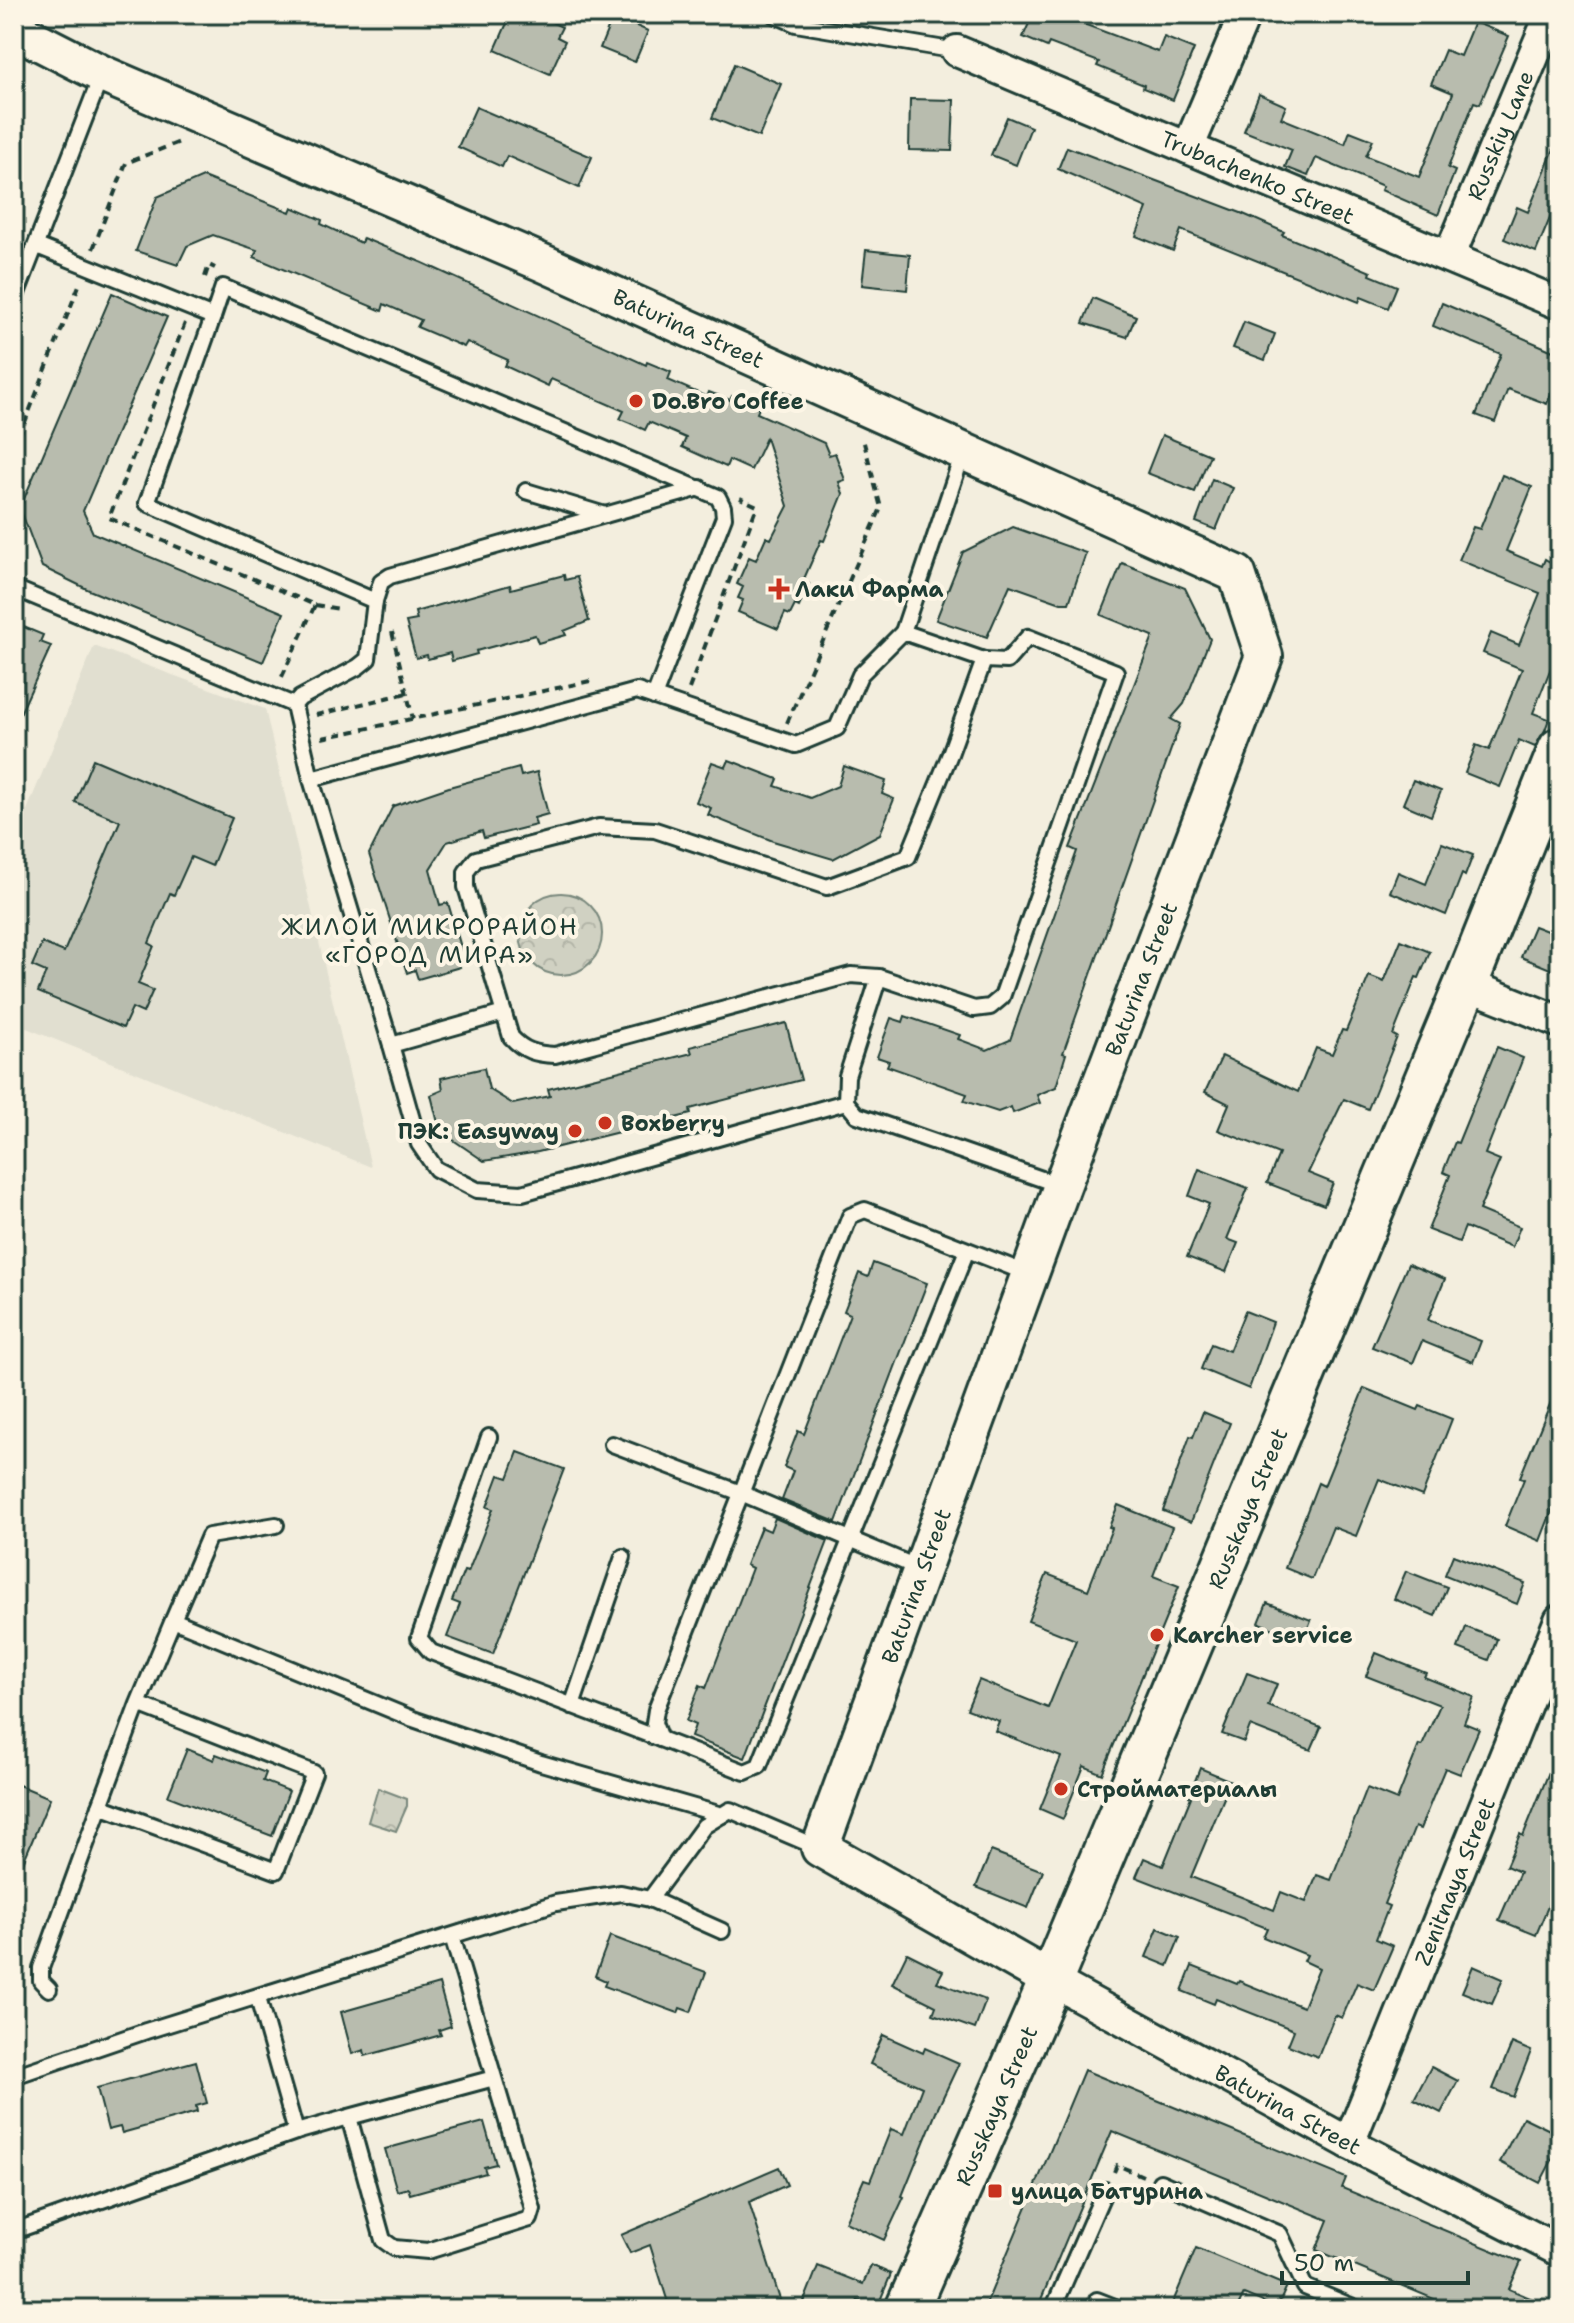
<svg xmlns="http://www.w3.org/2000/svg" width="1574" height="2323" viewBox="0 0 1574 2323" font-family="'Shantell Sans',sans-serif">
	<defs>
		<pattern id="park-crowns" width="20" height="18" patternUnits="userSpaceOnUse" patternTransform="scale(2)"><rect width="20" height="18" fill="#d0d1c2"/><path d="M2 6a3 3 0 1 1 6 0M12 15a3 3 0 1 1 6 0" fill="none" stroke="#b2b4a7"/></pattern>
	</defs>
	<rect width="100%" height="100%" fill="#f3eede"/>
	<filter id="ink" filterUnits="userSpaceOnUse"><feTurbulence type="fractalNoise" baseFrequency=".0125" numOctaves="2"/><feDisplacementMap in="SourceGraphic" scale="16" xChannelSelector="R" yChannelSelector="G"/><feConvolveMatrix kernelMatrix="1 2 1 2 8 2 1 2 1" color-interpolation-filters="sRGB"/></filter>
	<g filter="url(#ink)">
		<!-- built -->
		<polygon fill="#e1dfd0" points="94,646 265,709 371,1167 14,1023 14,842"/>
		<!-- park -->
		<g fill="url(#park-crowns)" stroke="#78877b" stroke-width="2">
			<circle cx="561" cy="934" r="41"/>
			<polygon points="378,1788 407,1799 407,1806 396,1831 368,1822"/>
		</g>
		<!-- building -->
		<g fill="#b8bcae" stroke="#1f3d34" stroke-width="2">
			<polygon points="511,14 550,14 547,20 562,27 557,37 565,41 550,74 495,50"/>
			<polygon points="1033,14 1057,14 1158,52 1164,37 1194,49 1173,100 1143,88 1144,85 1097,66 1099,62 1049,43 1047,47 1023,37"/>
			<polygon points="613,16 648,31 635,62 600,48"/>
			<polygon points="1474,22 1509,36 1480,104 1474,102 1448,168 1455,171 1438,215 1381,190 1383,186 1316,158 1308,176 1285,167 1292,150 1244,131 1259,94 1286,106 1281,118 1345,144 1350,131 1373,140 1366,156 1419,177 1453,93 1431,84 1445,50 1460,56"/>
			<polygon points="734,64 781,84 759,137 712,118"/>
			<polygon points="910,99 954,100 952,151 909,150"/>
			<polygon points="476,107 592,157 579,188 507,156 502,167 458,147"/>
			<polygon points="1007,117 1031,127 1016,165 991,155"/>
			<polygon points="1560,134 1560,194 1536,252 1504,239 1517,207 1528,212"/>
			<polygon points="1067,147 1241,213 1284,232 1282,235 1371,272 1370,275 1397,286 1388,308 1361,297 1359,302 1181,230 1173,251 1136,236 1147,208 1058,169"/>
			<polygon points="203,177 290,212 292,207 322,220 321,224 361,243 363,238 423,263 646,365 647,362 671,372 668,380 707,397 709,392 730,400 732,396 759,408 757,413 824,443 829,455 835,453 845,480 839,482 843,494 824,541 821,540 803,581 809,584 799,607 795,605 790,615 785,613 778,629 738,612 743,600 738,598 743,587 737,584 749,557 756,560 766,537 771,539 788,506 766,438 751,470 729,460 726,467 682,447 686,438 649,422 645,430 630,423 620,419 624,411 551,379 548,386 505,366 508,360 467,342 464,347 417,327 421,320 384,304 382,311 254,257 257,250 213,235 187,246 178,265 136,251 157,197"/>
			<polygon points="866,250 910,255 907,290 862,285"/>
			<polygon points="112,293 167,317 83,511 93,533 284,613 263,662 89,590 42,567 20,508"/>
			<polygon points="1093,298 1136,316 1127,337 1083,323"/>
			<polygon points="1442,303 1560,354 1560,372 1547,404 1508,389 1495,422 1476,415 1501,354 1433,326"/>
			<polygon points="1244,322 1275,334 1265,360 1233,348"/>
			<polygon points="1162,435 1210,455 1195,492 1147,473"/>
			<polygon points="1502,475 1532,487 1506,551 1542,566 1545,559 1552,563 1560,546 1560,645 1533,713 1549,719 1545,730 1535,747 1519,740 1500,787 1465,773 1476,745 1489,750 1522,669 1483,653 1491,633 1519,645 1540,593 1459,560 1473,527 1480,529"/>
			<polygon points="1212,479 1233,488 1216,530 1196,522"/>
			<polygon points="1013,527 1086,553 1069,603 1061,603 1010,585 987,637 936,620 963,552"/>
			<polygon points="1122,563 1185,588 1210,639 1184,704 1171,719 1180,724 1063,1053 1066,1054 1056,1087 1037,1095 1040,1103 1013,1113 1011,1107 998,1112 964,1101 967,1094 887,1066 889,1061 877,1057 891,1018 903,1022 905,1016 960,1035 958,1039 987,1050 1010,1040 1077,851 1070,848 1153,636 1101,615"/>
			<polygon points="564,575 565,580 577,577 589,621 564,631 566,635 538,643 535,635 476,651 477,654 452,661 450,653 428,659 427,655 416,658 406,622 417,620 415,612 510,585 511,589"/>
			<polygon points="14,623 43,635 40,642 51,646 14,727"/>
			<polygon points="93,759 232,818 212,866 191,857 174,895 170,893 149,943 154,946 138,984 153,990 143,1013 132,1008 123,1028 38,992 46,972 32,966 42,943 64,952 120,821 75,802"/>
			<polygon points="729,760 778,779 775,786 810,798 838,786 844,766 886,781 882,794 894,799 880,834 833,859 773,841 708,815 711,808 696,802 712,762 726,767"/>
			<polygon points="519,768 521,776 537,772 548,814 534,818 536,825 484,838 482,831 447,842 430,869 440,905 448,903 463,954 456,956 460,967 418,979 415,970 407,973 369,854 393,806 449,787"/>
			<polygon points="1413,780 1441,791 1431,816 1403,804"/>
			<polygon points="1442,843 1473,855 1465,876 1462,874 1446,915 1390,892 1398,872 1426,884"/>
			<polygon points="1534,926 1560,936 1560,973 1521,957"/>
			<polygon points="1401,940 1430,952 1419,978 1416,977 1393,1035 1397,1037 1368,1109 1344,1099 1308,1173 1333,1183 1324,1205 1267,1183 1279,1154 1218,1130 1229,1104 1205,1092 1222,1056 1298,1092 1316,1048 1332,1054 1342,1030 1346,1031 1369,976 1384,982"/>
			<polygon points="786,1023 801,1080 690,1109 691,1114 639,1127 538,1152 484,1161 440,1131 431,1095 443,1090 441,1078 484,1068 489,1089 513,1104 550,1096 548,1089 692,1053 690,1047"/>
			<polygon points="1497,1047 1523,1058 1485,1154 1500,1160 1479,1210 1520,1227 1512,1247 1465,1227 1459,1242 1428,1230 1450,1175 1443,1172 1455,1142 1458,1143"/>
			<polygon points="1199,1169 1248,1188 1227,1239 1238,1243 1226,1272 1187,1257 1209,1204 1189,1196"/>
			<polygon points="873,1263 927,1283 836,1522 782,1500 793,1471 784,1467 798,1431 804,1434 850,1314 844,1311 859,1273 868,1277"/>
			<polygon points="1408,1264 1445,1279 1428,1320 1481,1341 1473,1362 1422,1341 1413,1363 1372,1347"/>
			<polygon points="1245,1311 1273,1322 1249,1389 1201,1369 1211,1344 1229,1351"/>
			<polygon points="1560,1380 1560,1490 1540,1541 1505,1526 1524,1479 1520,1477"/>
			<polygon points="1364,1388 1418,1410 1420,1406 1452,1419 1422,1496 1379,1479 1356,1536 1333,1527 1312,1579 1285,1568 1318,1483 1324,1486"/>
			<polygon points="1203,1412 1230,1423 1191,1522 1163,1511 1190,1436 1193,1437"/>
			<polygon points="518,1452 564,1469 493,1654 447,1637 460,1604 452,1601 464,1571 468,1572 493,1509 487,1507 499,1475 508,1478"/>
			<polygon points="1118,1505 1172,1527 1153,1576 1179,1586 1102,1774 1084,1766 1063,1819 1040,1809 1061,1757 995,1731 999,1721 967,1709 979,1680 1048,1708 1076,1640 1028,1621 1047,1574 1088,1590 1112,1528 1109,1527"/>
			<polygon points="775,1518 828,1541 745,1758 691,1737 695,1725 686,1721 700,1685 706,1688 752,1568 746,1565 761,1527 770,1531"/>
			<polygon points="1453,1555 1525,1583 1517,1604 1445,1575"/>
			<polygon points="1406,1571 1447,1587 1435,1616 1394,1599"/>
			<polygon points="1267,1603 1311,1620 1303,1641 1259,1623"/>
			<polygon points="1466,1627 1497,1639 1489,1660 1458,1648"/>
			<polygon points="1376,1653 1426,1673 1424,1677 1474,1697 1464,1723 1479,1729 1460,1774 1445,1768 1420,1829 1415,1827 1384,1904 1389,1906 1376,1939 1393,1946 1374,1990 1357,1983 1342,2018 1335,2015 1318,2057 1288,2045 1294,2030 1216,1999 1214,2004 1182,1991 1192,1966 1237,1984 1239,1981 1303,2007 1319,1968 1304,1961 1307,1955 1263,1937 1267,1928 1136,1877 1144,1858 1163,1866 1191,1797 1189,1796 1200,1768 1231,1781 1191,1877 1274,1910 1281,1892 1306,1902 1317,1875 1331,1880 1367,1788 1397,1800 1419,1745 1422,1746 1440,1705 1366,1676"/>
			<polygon points="1247,1673 1277,1684 1268,1706 1321,1727 1311,1750 1250,1726 1244,1742 1222,1734"/>
			<polygon points="1560,1745 1560,1878 1536,1935 1499,1920 1520,1872 1506,1866 1520,1834 1523,1836"/>
			<polygon points="187,1749 214,1760 216,1754 266,1773 263,1781 289,1791 272,1836 168,1796"/>
			<polygon points="14,1783 50,1798 14,1884"/>
			<polygon points="991,1851 1043,1871 1028,1908 976,1887"/>
			<polygon points="1158,1928 1180,1937 1168,1966 1146,1957"/>
			<polygon points="610,1936 706,1972 691,2012 680,2008 678,2013 604,1986 606,1981 595,1976"/>
			<polygon points="907,1953 943,1971 937,1982 986,2000 975,2029 933,2014 936,2006 892,1984"/>
			<polygon points="1473,1966 1503,1979 1492,2004 1462,1992"/>
			<polygon points="439,1984 451,2026 439,2030 441,2035 365,2056 364,2050 352,2054 341,2012"/>
			<polygon points="883,2035 923,2053 925,2048 959,2063 937,2110 902,2196 904,2197 884,2240 845,2222 864,2179 870,2181 891,2129 904,2134 922,2087 870,2064"/>
			<polygon points="1512,2043 1531,2051 1513,2097 1493,2089"/>
			<polygon points="196,2061 207,2103 196,2106 197,2112 122,2133 120,2127 108,2130 97,2088"/>
			<polygon points="1431,2067 1458,2081 1441,2113 1414,2099"/>
			<polygon points="1084,2070 1346,2178 1342,2188 1521,2262 1509,2289 1556,2309 1458,2309 1316,2250 1328,2220 1112,2131 1037,2309 984,2309"/>
			<polygon points="1523,2117 1560,2135 1560,2145 1540,2183 1500,2162"/>
			<polygon points="484,2122 496,2164 484,2167 486,2173 410,2194 408,2188 397,2191 385,2149"/>
			<polygon points="779,2167 787,2185 749,2202 783,2309 670,2309 650,2245 630,2253 621,2235"/>
			<polygon points="1196,2248 1287,2286 1277,2308 1244,2294 1237,2309 1170,2309"/>
			<polygon points="871,2265 891,2274 877,2308 858,2300 854,2309 801,2309 818,2266 863,2284"/>
		</g>
		<g fill="none" stroke-linecap="round" stroke-linejoin="round">
			<!-- service casing -->
			<g stroke="#1f3d34" stroke-width="20">
				<g id="service">
					<polyline points="773,14 796,24 957,51"/>
					<polyline points="37,246 213,317 147,503 375,601"/>
					<polyline points="14,301 102,74"/>
					<polyline points="213,317 223,287 718,497 723,507 724,517 654,697"/>
					<polyline points="526,491 605,515"/>
					<polyline points="14,588 294,705"/>
					<polyline points="984,660 1007,661 1028,637 1116,672 1002,997 990,1007 974,1009 879,977 847,1076 846,1102 857,1115 1062,1186"/>
					<polyline points="311,779 294,705 300,698 358,667 368,659 375,601 381,582 390,576 700,488"/>
					<path d="M879 977 851 975 555 1055C535 1054 524 1051 511 1037L466 887V872L476 859 599 827 655 830 827 887 908 857 950 754 984 660 903 632 963 453"/>
					<polyline points="504,1013 391,1045 311,779 637,691 796,745 837,728 860,675 903,632"/>
					<polyline points="391,1045 419,1144 436,1169 477,1190 522,1193 846,1102"/>
					<polyline points="967,1250 759,1766 745,1772 660,1739 654,1723 656,1710 850,1216 865,1210 1029,1274"/>
					<polyline points="489,1437 419,1638 431,1652 660,1739"/>
					<polyline points="612,1444 741,1493 921,1569"/>
					<polyline points="173,1620 209,1536 276,1525"/>
					<polyline points="138,1704 100,1806 276,1871 314,1773 138,1704 173,1620 413,1719 541,1763 722,1815"/>
					<polyline points="572,1706 623,1557"/>
					<polyline points="650,1899 722,1931"/>
					<polyline points="452,1936 533,2209 530,2219 428,2251 394,2248 383,2240 349,2117 494,2078"/>
					<polyline points="49,1989 41,1981 41,1968 100,1806"/>
					<polyline points="258,1998 296,2132"/>
					<polyline points="14,2076 146,2031 556,1903 621,1893 650,1899 704,1826 730,1810 819,1848"/>
					<polyline points="1160,2182 1280,2234 1305,2287 1358,2309"/>
					<polyline points="14,2231 296,2132 349,2117"/>
					<polyline points="1097,2300 1120,2309"/>
					<polyline points="1053,2309 1105,2190"/>
				</g>
			</g>
			<!-- minor casing -->
			<g stroke="#1f3d34" stroke-width="36">
				<g id="minor">
					<path id="s1" d="M957 51 1560 304"/>
					<polyline points="1188,148 1245,14"/>
					<path id="s2" d="M1449 257 1551 14"/>
					<polyline points="1466,984 1560,1022"/>
					<path id="s3" d="M1051 1980 1349 2143 1560 2251"/>
					<path id="s4" d="M1349 2143 1560 1620"/>
				</g>
			</g>
			<!-- tertiary casing -->
			<g stroke="#1f3d34" stroke-width="42">
				<g id="tertiary">
					<path id="s5" d="M14 29 102 74 543 263 1237 574 1264 656 1062 1186 820 1848 1051 1980"/>
				</g>
			</g>
			<!-- secondary casing -->
			<g stroke="#1f3d34" stroke-width="48">
				<g id="secondary">
					<path id="s6" d="M907 2309 1051 1980 1466 984 1560 749"/>
				</g>
			</g>
			<!-- path -->
			<g stroke="#1f3d34" stroke-width="4" stroke-dasharray="8 6" stroke-linecap="butt">
				<polyline points="93,249 126,163 182,141"/>
				<polyline points="205,277 209,265 215,268"/>
				<polyline points="185,323 109,518 315,605 280,681"/>
				<polyline points="14,450 80,283"/>
				<polyline points="315,605 340,609"/>
				<polyline points="392,632 413,719"/>
				<polyline points="689,689 757,506 740,498"/>
				<polyline points="316,715 407,693"/>
				<polyline points="787,723 881,508 863,439"/>
				<polyline points="322,738 595,680"/>
				<polyline points="1114,2172 1117,2165 1143,2176"/>
			</g>
			<!-- service -->
			<use href="#service" stroke="#fcf5e5" stroke-width="14"/>
			<!-- minor -->
			<use href="#minor" stroke="#fcf5e5" stroke-width="30"/>
			<!-- tertiary -->
			<use href="#tertiary" stroke="#fcf5e5" stroke-width="36"/>
			<!-- secondary -->
			<use href="#secondary" stroke="#fcf5e5" stroke-width="42"/>
		</g>
	</g>
	<!-- markers -->
	<g fill="#c8321e" stroke="#fcf5e5" stroke-width="3">
		<circle cx="636" cy="401" r="8"/>
		<path d="M775 577h8v8h8v8h-8v8h-8v-8h-8v-8h8z"/>
		<circle cx="605" cy="1123" r="8"/>
		<circle cx="575" cy="1131" r="8"/>
		<circle cx="1157" cy="1635" r="8"/>
		<circle cx="1061" cy="1789" r="8"/>
		<rect x="987" y="2183" width="16" height="16" rx="4"/>
	</g>
	<g text-anchor="middle" stroke-width="8" stroke-linejoin="round" paint-order="stroke">
		<!-- street labels -->
		<g font-size="22" fill="#1f3d34" stroke="#fcf5e5">
			<text dy="8" stroke="none"><textPath href="#s2" startOffset="132">Russkiy Lane</textPath></text>
			<text dy="8" stroke="none"><textPath href="#s1" startOffset="326">Trubachenko Street</textPath></text>
			<text dy="8" stroke="none"><textPath href="#s5" startOffset="738">Baturina Street</textPath></text>
			<text transform="translate(1141 979) rotate(-69)" y="8">Baturina Street</text>
			<text dy="8" stroke="none"><textPath href="#s6" startOffset="870">Russkaya Street</textPath></text>
			<text transform="translate(916 1586) rotate(-70)" y="8">Baturina Street</text>
			<text dy="8" stroke="none"><textPath href="#s4" startOffset="282">Zenitnaya Street</textPath></text>
			<text dy="8" stroke="none"><textPath href="#s6" startOffset="222">Russkaya Street</textPath></text>
			<text dy="8" stroke="none"><textPath href="#s3" startOffset="270">Baturina Street</textPath></text>
		</g>
		<!-- poi labels -->
		<g font-size="22" font-weight="bold" fill="#1f3d34" stroke="#fcf5e5" text-anchor="start">
			<text x="652" y="409">Do.Bro Coffee</text>
			<text x="795" y="597">Лаки Фарма</text>
			<text x="621" y="1131">Boxberry</text>
			<text x="559" y="1139" text-anchor="end">ПЭК: Easyway</text>
			<text x="1173" y="1643">Karcher service</text>
			<text x="1077" y="1797">Стройматериалы</text>
			<text x="1011" y="2199">улица Батурина</text>
		</g>
		<!-- neighbourhood labels -->
		<g font-size="24" letter-spacing="2" fill="#1f3d34" stroke="#fcf5e5">
			<text x="430" y="935">ЖИЛОЙ МИКРОРАЙОН<tspan x="430" dy="28">«ГОРОД МИРА»</tspan></text>
		</g>
	</g>
	<!-- margin -->
	<rect width="1574" height="2323" fill="none" stroke="#fcf5e5" stroke-width="48"/>
	<rect x="24" y="24" width="1526" height="2275" fill="none" stroke="#1f3d34" stroke-width="3" filter="url(#ink)"/>
	<!-- scale -->
	<path d="M1282 2271v12h186v-12" fill="none" stroke="#1f3d34" stroke-width="4"/>
	<text x="1294" y="2271" font-size="24" fill="#1f3d34" stroke="#fcf5e5" stroke-width="6" paint-order="stroke">50 m</text>
</svg>
